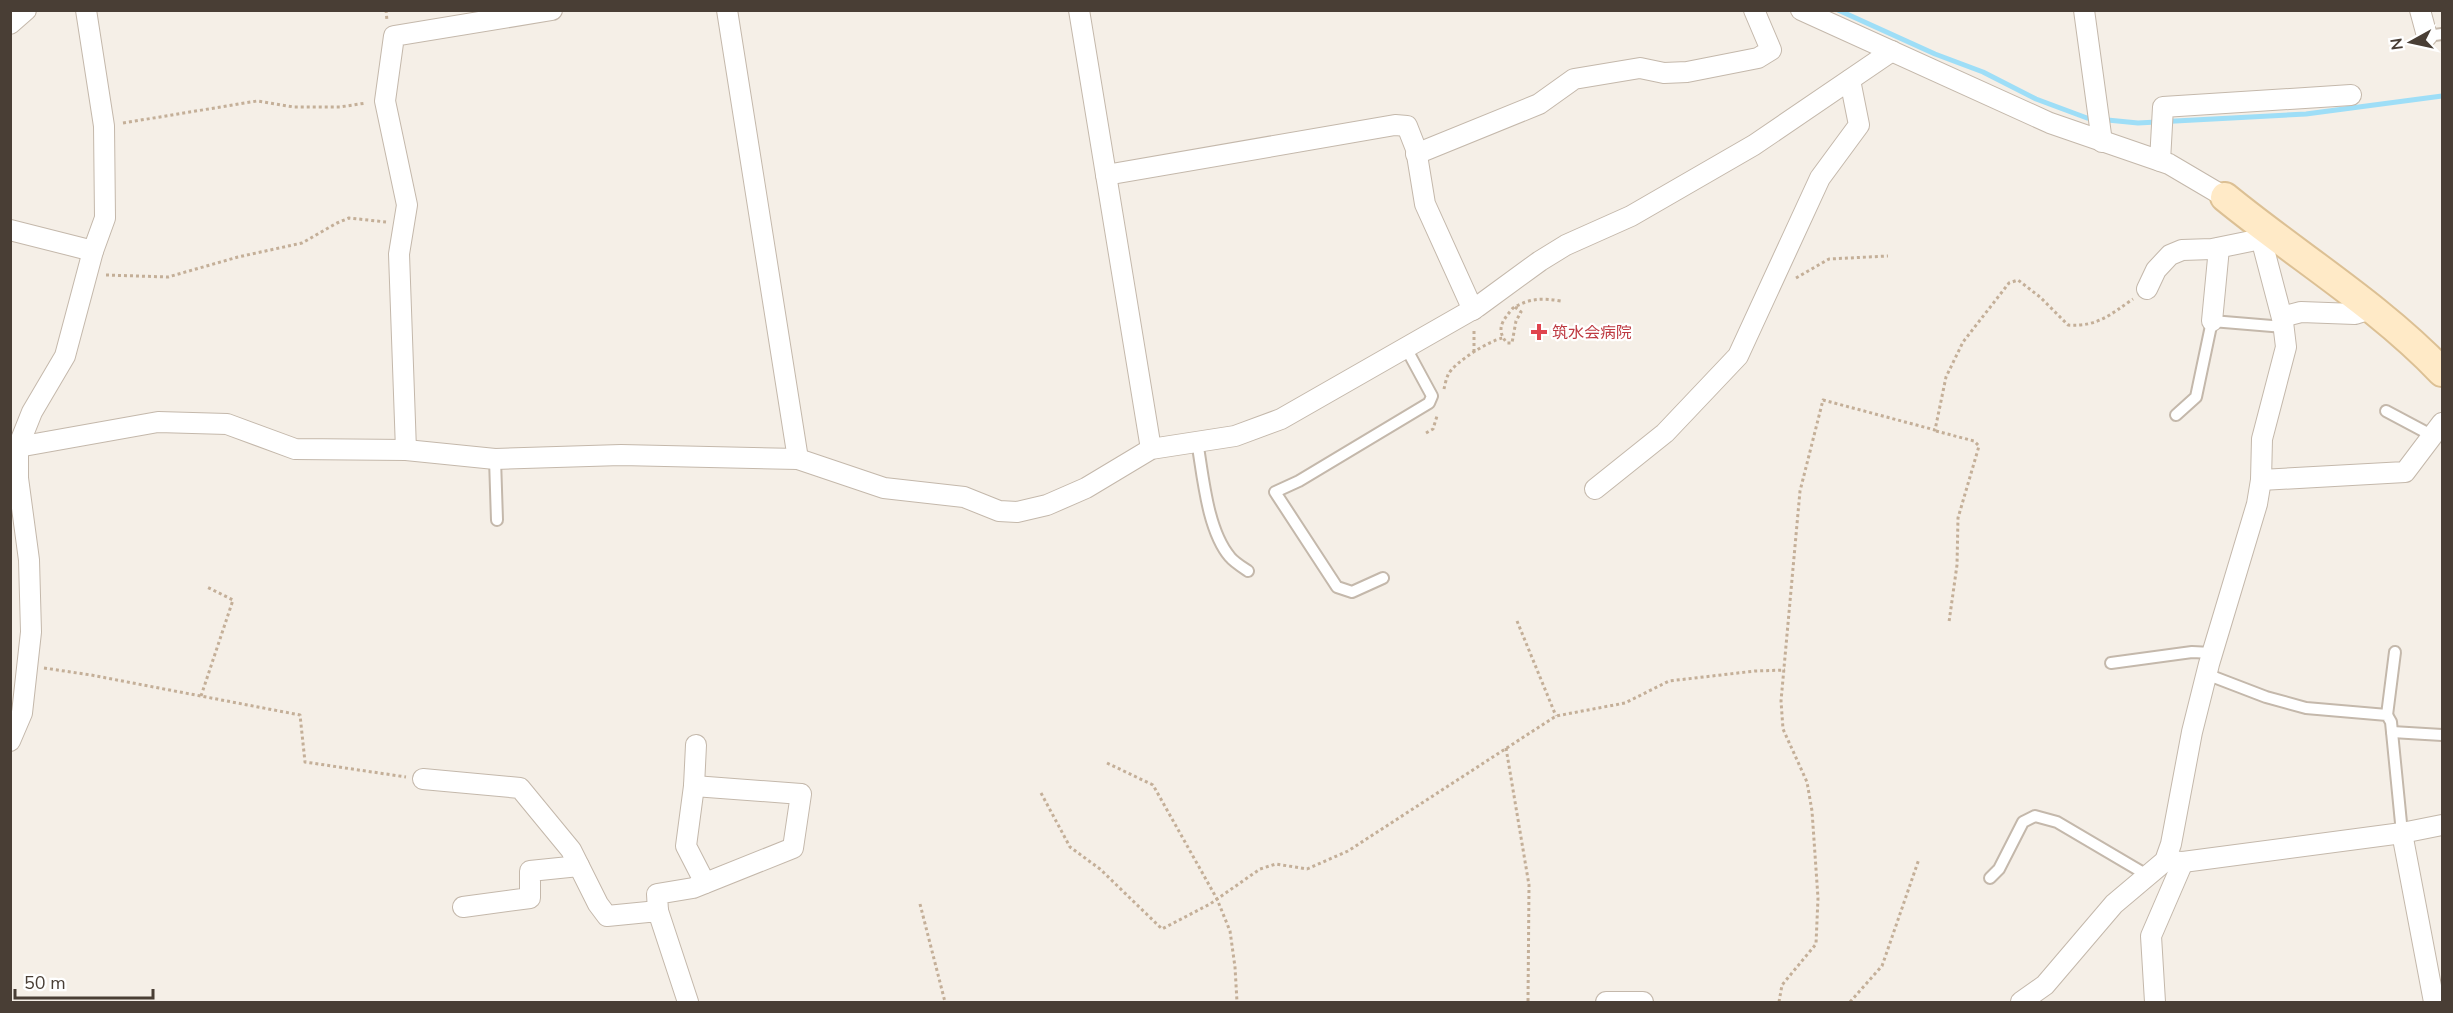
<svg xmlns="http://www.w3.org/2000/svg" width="2453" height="1013" viewBox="0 0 2453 1013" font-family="'Nunito Sans','Noto Sans JP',sans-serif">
	<rect width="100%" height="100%" fill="#f5efe7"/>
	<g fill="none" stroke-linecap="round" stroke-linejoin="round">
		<!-- stream -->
		<polyline stroke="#9edef7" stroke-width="5" points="1838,10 1935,54 1983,72 2036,99 2087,118 2138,123 2306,114 2442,96"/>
		<!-- lane casing -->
		<g stroke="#c4b8ab" stroke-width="14">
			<g id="lane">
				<polyline points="2427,36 2442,34"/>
				<polyline points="2386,411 2433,436"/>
				<polyline points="2176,415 2196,397 2212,321 2284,327"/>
				<path d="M1197 441C1203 475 1207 530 1230 557 1234 562 1242 567 1248 571"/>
				<polyline points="495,459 497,520"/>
				<polyline points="1383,578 1352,592 1337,587 1275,492 1299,481 1429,403 1432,396 1406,348"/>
				<polyline points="2111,663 2192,652 2212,653"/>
				<polyline points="2206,674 2266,697 2306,708 2387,715 2391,722 2402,833"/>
				<polyline points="2387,715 2395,652"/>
				<polyline points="2392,732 2442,735"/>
				<polyline points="1990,878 1999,869 2023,822 2035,816 2057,822 2147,875"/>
			</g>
		</g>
		<!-- street casing -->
		<g stroke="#c4b8ab" stroke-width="22">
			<g id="street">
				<polyline points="727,10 798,459"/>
				<polyline points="1079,10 1151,449"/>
				<polyline points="1801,10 2050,123 2169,164 2225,197"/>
				<polyline points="2084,10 2102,142"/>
				<polyline points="2420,10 2427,36"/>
				<polyline points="10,24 26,10"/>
				<polyline points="1416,154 1539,104 1574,79 1640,68 1664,73 1687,72 1758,58 1771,50 1754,10"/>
				<polyline points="2160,161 2163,107 2351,95"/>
				<polyline points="1106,175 1395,125 1407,126 1416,149 1425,204 1473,310"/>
				<polyline points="10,230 93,251"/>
				<polyline points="2147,289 2156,270 2170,255 2182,250 2212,249 2261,239"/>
				<polyline points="2282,317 2301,312 2355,314 2371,309"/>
				<polyline points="2212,321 2219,248"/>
				<polyline points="18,447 158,422 227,424 295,449 406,450 495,459 621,455 798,459 884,488 964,497 999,511 1017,512 1047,505 1086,488 1151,449 1235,436 1281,419 1477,307 1540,261 1566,245 1631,216 1754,145 1892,51"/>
				<polyline points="406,450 399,254 407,205 385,101 394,36 552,10"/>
				<polyline points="2261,480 2405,472 2442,423"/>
				<polyline points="1595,489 1665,433 1738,356 1820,178 1859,125 1850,80"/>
				<polyline points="10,741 22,713 31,632 29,560 18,478 18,447 32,412 65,356 93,251 105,218 104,126 86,10"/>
				<polyline points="696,745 694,786 686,846 705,883"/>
				<polyline points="423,779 520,788 571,850 598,904 607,916 658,911 688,1002"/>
				<polyline points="2402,833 2434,1002"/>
				<polyline points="2165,861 2183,862 2402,833 2442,825"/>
				<polyline points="463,907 530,898 530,871 579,866"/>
				<polyline points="658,911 657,894 693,888 793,848 801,794 694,786"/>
				<polyline points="1606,1002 1643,1002"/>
				<polyline points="2021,1002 2045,985 2114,904 2165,861 2171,844 2192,732 2209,664 2257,504 2261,480 2262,439 2286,347 2283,322 2257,223"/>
				<polyline points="2155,1002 2151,936 2183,862"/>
			</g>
		</g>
		<!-- secondary casing -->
		<g stroke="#dcc094" stroke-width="32">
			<path id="secondary" d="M2225 197C2297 256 2378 305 2442 372"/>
		</g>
		<!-- path -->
		<g stroke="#c4af98" stroke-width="3" stroke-dasharray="3 3" stroke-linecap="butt">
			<polyline points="386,10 387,21"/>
			<polyline points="123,123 257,101 294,107 340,107 366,103"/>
			<polyline points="106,275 168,277 238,257 302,243 337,223 349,218 386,222"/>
			<polyline points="1796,278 1829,259 1888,256"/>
			<path d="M1515 307 1521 312 1516 321 1512 343H1507C1495 329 1503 320 1513 308 1530 298 1542 298 1561 301"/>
			<polyline points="1474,352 1474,331"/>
			<path d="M1444 389C1445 385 1446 379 1448 375 1453 363 1490 340 1503 338"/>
			<polyline points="1936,431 1974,441 1979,446 1958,518 1957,565 1949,622"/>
			<polyline points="1426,433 1433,429 1437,416"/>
			<polyline points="1517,621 1556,716"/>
			<polyline points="44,668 91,675 300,715 305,762 406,777"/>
			<polyline points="201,696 233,600 207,587"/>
			<polyline points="1506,748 1529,885 1528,1002"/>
			<polyline points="1107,763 1153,785 1217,899 1230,931 1235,967 1237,1002"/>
			<polyline points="1041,793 1070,847 1100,869 1162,929 1210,904 1260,869 1276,864 1307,869 1348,851 1556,716 1625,703 1669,681 1755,671 1785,670"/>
			<polyline points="920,904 945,1002"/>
			<path d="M1779 1002 1782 985 1816 944 1818 898 1812 811 1807 782 1783 729 1781 701 1800 491 1823 400 1935 430 1946 377 1963 342 2009 283 2018 280 2040 297 2068 325C2097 327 2110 315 2133 299"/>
			<polyline points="1850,1002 1882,966 1919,859"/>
		</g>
		<!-- lane -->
		<use href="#lane" stroke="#fff" stroke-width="10"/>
		<!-- street -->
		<use href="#street" stroke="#fff" stroke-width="20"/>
		<!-- secondary -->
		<use href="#secondary" stroke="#ffeac7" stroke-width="28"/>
	</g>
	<!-- markers -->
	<path fill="#e0444e" stroke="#fff" stroke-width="2" d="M1536 323h6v6h6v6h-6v6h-6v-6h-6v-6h6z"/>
	<g text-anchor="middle" stroke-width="4.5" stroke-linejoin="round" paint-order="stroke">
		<!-- health labels -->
		<g font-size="16" fill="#be3a42" stroke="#fff" text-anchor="start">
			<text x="1552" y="338">筑水会病院</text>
		</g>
	</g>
	<!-- border -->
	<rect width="2453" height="1013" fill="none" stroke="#493e35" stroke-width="24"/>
	<!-- north arrow -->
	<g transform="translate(2411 42) rotate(262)" stroke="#ffffff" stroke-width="4.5" paint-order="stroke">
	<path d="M0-4.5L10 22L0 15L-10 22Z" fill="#493e35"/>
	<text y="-9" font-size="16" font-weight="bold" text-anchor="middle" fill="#493e35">N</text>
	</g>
	<!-- scale -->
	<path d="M15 989v9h138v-9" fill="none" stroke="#493e35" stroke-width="3"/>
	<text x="24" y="989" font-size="18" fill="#493e35" stroke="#ffffff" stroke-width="4.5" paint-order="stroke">50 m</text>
</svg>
